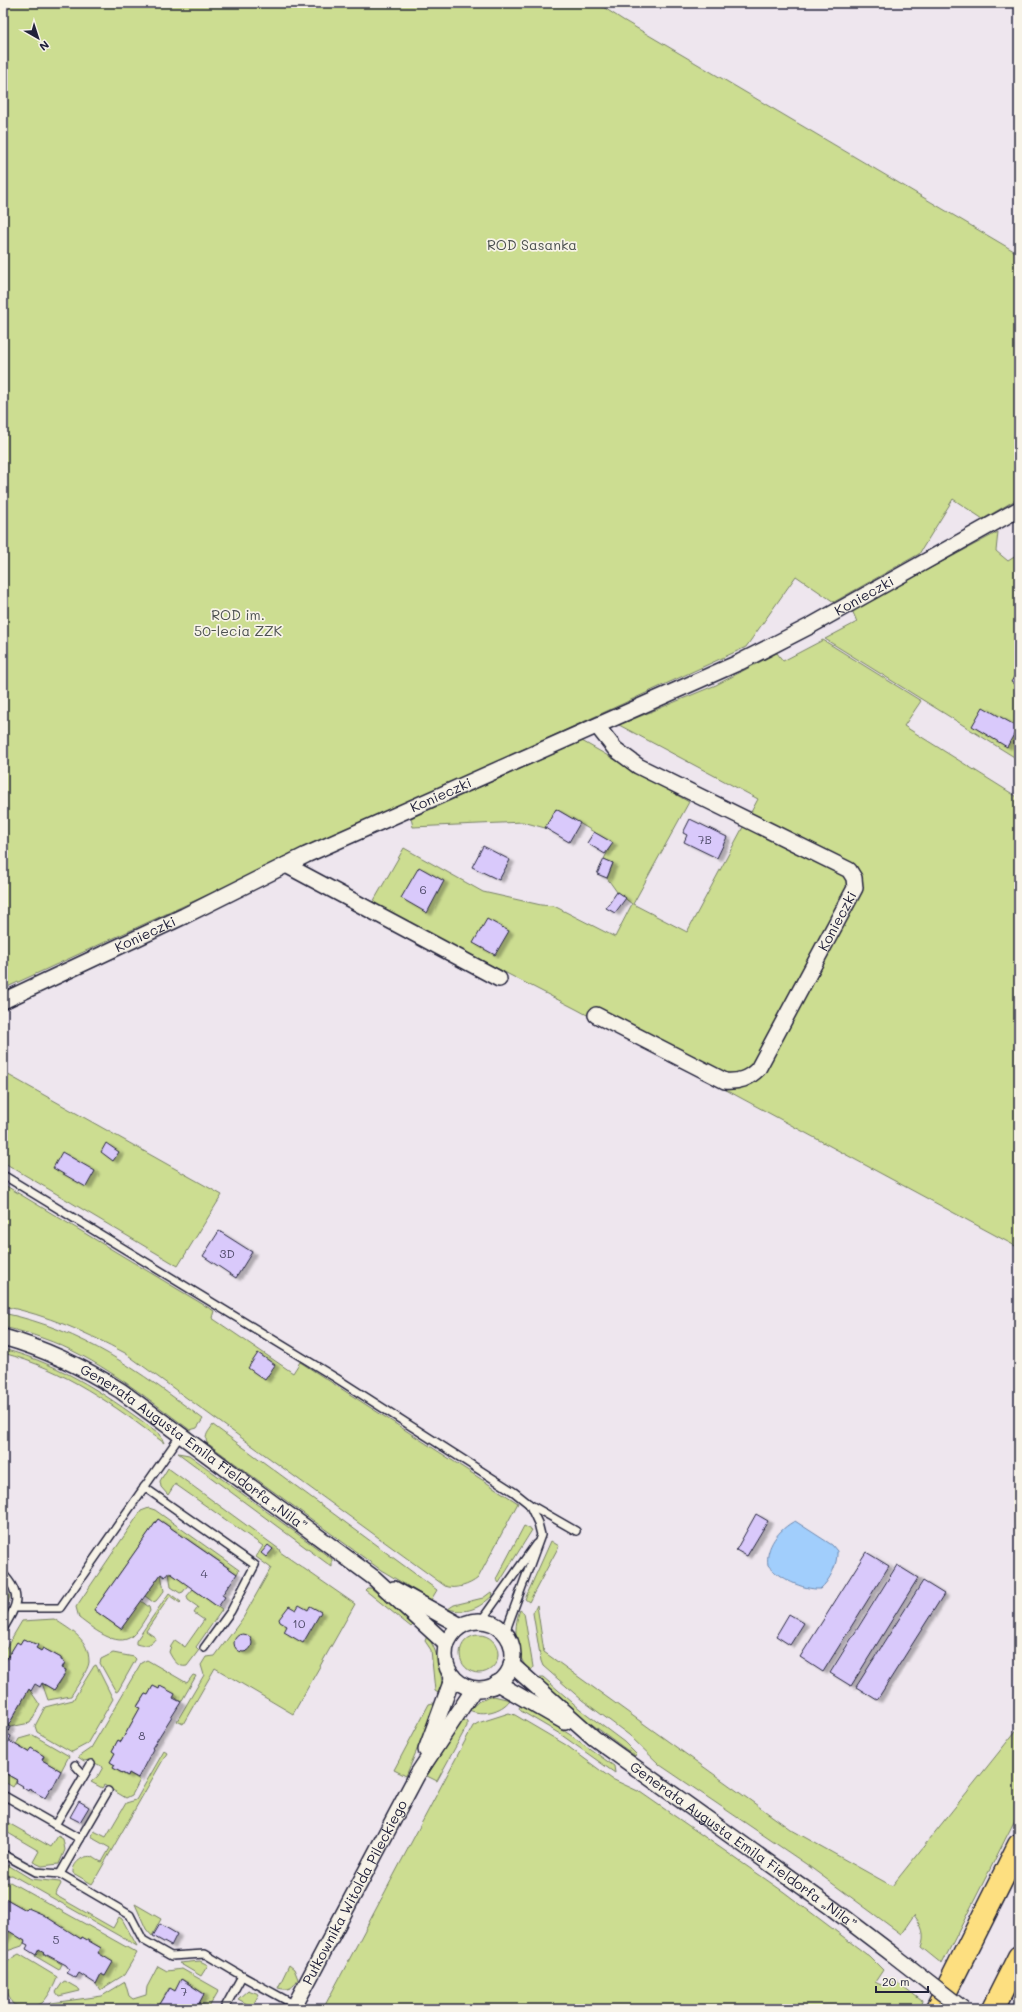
<svg xmlns="http://www.w3.org/2000/svg" width="1022" height="2012" viewBox="0 0 1022 2012" font-family="Mali,sans-serif">
	<defs>
		<filter id="shadow"><feDropShadow dx="4.5" dy="2.5" stdDeviation="1" flood-color="#0004"/></filter>
	</defs>
	<rect width="100%" height="100%" fill="#eee6ee"/>
	<filter id="ink" filterUnits="userSpaceOnUse"><feTurbulence type="fractalNoise" baseFrequency=".025" numOctaves="2"/><feDisplacementMap in="SourceGraphic" scale="8" xChannelSelector="R" yChannelSelector="G"/><feConvolveMatrix kernelMatrix="1 2 1 2 8 2 1 2 1" color-interpolation-filters="sRGB"/></filter>
	<g filter="url(#ink)">
		<!-- green -->
		<g fill="#ccdd91" stroke="#778066">
			<polygon points="3,3 597,3 623,20 1019,254 1019,498 983,519 953,499 919,554 834,602 796,576 746,647 3,989"/>
			<polygon points="998,532 996,551 1008,561 1016,556 1019,558 1019,760 825,639 857,622 852,610"/>
			<polygon points="823,640 921,701 904,726 1019,798 1019,1248 576,1009 372,904 404,848 483,892 541,905 554,906 615,937 632,904 617,892 607,878 613,863 604,859 612,843 556,809 545,828 523,822 413,827 411,818 582,741 689,802 633,904 687,932 758,799 619,725 716,685 777,653 783,661"/>
			<polygon points="3,1072 222,1195 178,1266 3,1162"/>
			<path d="M3 1184 214 1311 212 1318 293 1373 300 1362 518 1503 478 1578C470 1585 455 1590 445 1586L125 1353C86 1332 47 1315 3 1306Z"/>
			<path d="M3 1313C84 1330 139 1371 203 1419L197 1428 190 1430C144 1396 97 1357 42 1338 29 1333 16 1330 3 1327Z"/>
			<path d="M3 1349C65 1365 109 1397 160 1434L164 1443C114 1405 64 1369 3 1353Z"/>
			<path d="M213 1425 437 1590 431 1600 381 1570 207 1443C204 1435 209 1431 213 1425Z"/>
			<polygon points="178,1453 189,1455 332,1559 332,1567"/>
			<polygon points="168,1468 279,1549 280,1552 355,1604 293,1714 215,1668 183,1724 177,1721 204,1675 201,1665 206,1657 215,1656 243,1618 271,1568 256,1557 263,1546 175,1484 168,1495 161,1487 160,1481"/>
			<path d="M149 1508 155 1510 239 1570 237 1574 158 1519 94 1610 121 1629 141 1601 149 1607 150 1611C145 1619 139 1630 132 1636 117 1649 91 1627 79 1618L76 1607 141 1511Z"/>
			<polygon points="524,1526 532,1530 499,1583 496,1579"/>
			<polygon points="551,1541 559,1546 529,1602 525,1599"/>
			<polygon points="169,1572 188,1585 183,1592 180,1593 171,1587"/>
			<polygon points="161,1574 164,1591 156,1601 153,1602 145,1596"/>
			<polygon points="3,1584 10,1596 7,1606 3,1604"/>
			<polygon points="367,1588 371,1588 414,1624 411,1627 365,1590"/>
			<path d="M193 1589 222 1610 196 1647 199 1650 187 1666C178 1668 173 1660 169 1652L171 1646 175 1640 185 1647 204 1620 194 1613 198 1607 188 1600 187 1596Z"/>
			<path d="M491 1592 493 1593 492 1596C478 1609 467 1614 448 1609L454 1605 483 1598Z"/>
			<path d="M169 1593 181 1602 180 1603 170 1596 146 1631 156 1638C151 1645 145 1647 136 1644V1641Z"/>
			<path d="M537 1605 544 1652 790 1829 892 1886 1019 1727V1812L942 1964 921 1947C926 1934 922 1926 914 1915L901 1934 806 1864 660 1765 629 1735 582 1700 543 1666 541 1661 533 1613Z"/>
			<path d="M520 1610 524 1613 533 1667 530 1672C516 1657 512 1629 520 1610Z"/>
			<path d="M54 1619C72 1631 89 1639 89 1662 89 1669 75 1689 71 1696L48 1700 42 1683 54 1690 58 1683 59 1684 66 1670 62 1668 65 1663 61 1660V1658L43 1648 41 1651 36 1648 38 1645 23 1639 20 1644 17 1642 3 1665V1653L22 1621Z"/>
			<circle cx="479" cy="1654" r="19"/>
			<path d="M427 1636C437 1648 445 1680 440 1694L435 1691 431 1650 425 1641Z"/>
			<polygon points="113,1653 134,1657 136,1659 118,1691 116,1692 100,1663 101,1659"/>
			<polygon points="147,1660 187,1683 193,1675 196,1676 181,1702 160,1686 159,1689 153,1686 148,1695 145,1694 137,1706 140,1708 121,1742 118,1740 112,1751 115,1753 110,1762 115,1765 113,1768 127,1776 129,1773 140,1780 132,1795 126,1798 104,1785 102,1788 91,1782 98,1776 103,1767 89,1760 84,1761 78,1757 91,1748 141,1663"/>
			<polygon points="96,1665 113,1699 87,1744 72,1752 37,1732 35,1726 45,1707 73,1700 94,1666"/>
			<polygon points="540,1677 543,1677 580,1709 624,1742 637,1755 635,1756 574,1711 538,1679"/>
			<polygon points="29,1689 40,1705 30,1723 10,1727 8,1726"/>
			<path d="M494 1696 510 1700C501 1712 482 1716 469 1710L479 1701Z"/>
			<polygon points="433,1703 436,1704 406,1776 394,1770 429,1704"/>
			<polygon points="521,1705 569,1734 614,1766 615,1773 560,1734 521,1711 519,1708"/>
			<path d="M509 1713 515 1715 566 1745 612 1779 640 1792 784 1892 870 1957 883 1970 875 1982C884 1987 888 1987 895 1980L922 2001 919 2009H323L473 1726 478 1723Z"/>
			<polygon points="462,1719 467,1722 467,1726 437,1781 427,1776"/>
			<polygon points="33,1735 69,1756 61,1771 42,1760 44,1756 31,1748 28,1752 16,1745 19,1739"/>
			<path d="M164 1751 167 1753 94 1881 92 1884 73 1873C72 1863 84 1854 93 1857 96 1859 99 1861 102 1862L110 1848 94 1839 92 1836 94 1831 106 1837 126 1803 136 1800Z"/>
			<polygon points="3,1772 17,1780 13,1787 3,1781"/>
			<polygon points="3,1820 51,1847 58,1836 63,1839 65,1850 59,1864 42,1866 33,1862 39,1851 3,1830"/>
			<polygon points="8,1865 31,1879 60,1882 61,1884 55,1895 113,1928 119,1917 122,1919 137,1946 12,1875 3,1876"/>
			<polygon points="10,1882 137,1953 124,1975 100,1990 96,1984 101,1974 105,1976 98,1953 101,1948 82,1937 81,1939 57,1926 58,1924 28,1908 26,1910 3,1897 3,1883"/>
			<polygon points="135,1904 161,1919 152,1936 146,1929"/>
			<polygon points="9,1931 25,1941 22,1946 4,1952 3,1955 3,1941"/>
			<polygon points="39,1949 44,1952 43,1954 62,1964 59,1970 35,1956"/>
			<path d="M19 1954 57 1977C56 1983 47 1999 42 2003 36 2007 17 2009 12 2003 10 2000 9 1995 7 1992 0 1975 2 1962 19 1954Z"/>
			<polygon points="200,1961 208,1965 201,1976 179,1963"/>
			<path d="M289 1965 294 1969 298 1979C293 1988 289 1991 278 1988Z"/>
			<polygon points="158,1966 167,1971 182,1969 219,1990 208,2009 196,2009 204,1994 182,1979 175,1991 169,1988 158,2008 150,2004 139,2009 47,2009 51,2003 102,1996 125,1982 129,1996 133,1999 146,1995 147,1987"/>
			<polygon points="65,1981 79,1989 80,1991 59,1996 56,1992 63,1982"/>
			<polygon points="248,1990 259,1994 251,2009 247,2009 249,2005 238,1999"/>
		</g>
		<!-- water -->
		<path fill="#a1cefc" stroke="#6e89af" d="M795 1521 832 1545 837 1551C838 1563 830 1581 820 1589 803 1590 778 1578 768 1565 765 1547 779 1529 795 1521Z"/>
		<!-- building -->
		<g fill="#d9c9fb" stroke="#22223b" filter="url(#shadow)">
			<polygon points="1019,669 1019,687 1011,682"/>
			<polygon points="983,707 1018,727 1007,747 972,726"/>
			<polygon points="556,809 580,823 569,842 545,828"/>
			<polygon points="690,819 727,837 717,858 684,842 687,835 683,833"/>
			<polygon points="594,832 613,843 605,854 587,843"/>
			<polygon points="483,846 510,860 499,880 472,867"/>
			<polygon points="604,859 613,863 607,878 597,874"/>
			<polygon points="419,867 444,881 427,913 401,898"/>
			<polygon points="617,892 626,898 615,913 606,908"/>
			<polygon points="487,919 509,931 495,955 473,943"/>
			<polygon points="106,1143 119,1152 113,1161 101,1152"/>
			<polygon points="62,1152 95,1171 86,1187 53,1168"/>
			<polygon points="219,1231 252,1252 236,1278 203,1256"/>
			<polygon points="258,1353 275,1365 265,1380 248,1368"/>
			<polygon points="756,1514 768,1521 747,1556 736,1550"/>
			<polygon points="158,1519 237,1574 222,1595 225,1597 218,1607 169,1572 165,1577 161,1574 121,1629 94,1610"/>
			<polygon points="268,1545 273,1549 266,1557 261,1553"/>
			<polygon points="866,1552 889,1566 823,1672 800,1657"/>
			<polygon points="897,1565 918,1578 851,1686 830,1673"/>
			<polygon points="923,1581 944,1594 877,1700 856,1687"/>
			<polygon points="299,1605 308,1610 310,1606 321,1612 303,1643 284,1632 287,1626 280,1622 279,1619 289,1606 296,1610"/>
			<polygon points="789,1614 804,1623 790,1645 776,1636"/>
			<circle cx="243" cy="1643" r="9"/>
			<polygon points="23,1639 38,1645 36,1648 41,1651 43,1648 61,1658 61,1660 65,1662 62,1668 66,1670 63,1677 54,1690 42,1683 40,1687 35,1684 31,1691 29,1689 8,1726 10,1727 7,1734 11,1736 9,1741 28,1752 31,1748 44,1756 42,1760 61,1771 52,1789 51,1788 45,1798 29,1789 28,1791 22,1787 23,1786 16,1782 17,1780 3,1772 3,1665 17,1642 20,1644"/>
			<polygon points="153,1686 159,1689 160,1686 175,1694 173,1698 181,1702 152,1748 153,1749 149,1757 138,1778 129,1773 128,1776 113,1768 115,1765 110,1762 115,1753 112,1751 118,1740 121,1742 140,1708 137,1707 145,1694 148,1695"/>
			<polygon points="79,1801 89,1807 80,1822 70,1817"/>
			<polygon points="3,1897 26,1910 28,1908 42,1914 81,1939 82,1937 101,1948 98,1953 113,1962 105,1976 101,1974 96,1984 79,1973 76,1978 66,1973 69,1969 66,1965 43,1953 44,1952 39,1949 36,1955 26,1949 28,1945 24,1943 25,1941 9,1931 3,1941"/>
			<polygon points="160,1924 177,1934 171,1946 153,1936"/>
			<polygon points="181,1979 204,1994 196,2009 157,2009 170,1988 175,1991"/>
		</g>
		<g fill="none" stroke-linecap="round" stroke-linejoin="round">
			<!-- service casing -->
			<g stroke="#22223b" stroke-width="10">
				<g id="service">
					<polyline points="3,1175 336,1378 514,1492 529,1504 576,1531"/>
					<polyline points="144,1487 255,1565 231,1611 204,1648"/>
					<path d="M3 1574C24 1596 16 1607 3 1629"/>
					<polyline points="16,1608 60,1608 180,1436"/>
					<polyline points="481,1621 536,1544"/>
					<polyline points="505,1633 541,1535 538,1523 529,1504"/>
					<polyline points="75,1765 84,1775"/>
					<polyline points="3,1795 80,1839 60,1874"/>
					<polyline points="55,1825 91,1764"/>
					<polyline points="80,1839 108,1791"/>
					<polyline points="3,1854 36,1872 60,1874 130,1915 143,1940 171,1956 205,1954 242,1976 224,2009"/>
					<polyline points="242,1976 295,2005"/>
				</g>
			</g>
			<!-- minor casing -->
			<g stroke="#22223b" stroke-width="18">
				<g id="minor">
					<polyline points="286,865 499,979"/>
					<path id="s1" d="M3 1001 184 916 306 855 740 662 812 625 1019 509"/>
					<path id="s2" d="M596 1015 725 1081C739 1082 748 1079 758 1069L855 888 854 878 849 870 638 766 615 749 597 726"/>
					<path id="s3" d="M3 1337C46 1349 83 1367 121 1391L374 1578 446 1644"/>
					<polyline points="394,1589 461,1626"/>
					<circle cx="479" cy="1655" r="34"/>
					<path id="s4" d="M511 1664 594 1738 832 1908 891 1953"/>
					<polyline points="497,1683 565,1722"/>
					<polyline points="426,1750 453,1677"/>
					<path id="s5" d="M293 2009 417 1775 474 1689"/>
				</g>
			</g>
			<!-- primary casing -->
			<g stroke="#22223b" stroke-width="25">
				<g id="primary">
					<polyline points="937,2009 1019,1845"/>
					<polyline points="993,2009 1019,1957"/>
				</g>
			</g>
			<!-- service -->
			<use href="#service" stroke="#f7f3e8" stroke-width="7"/>
			<!-- minor -->
			<use href="#minor" stroke="#f7f3e8" stroke-width="15"/>
			<!-- primary -->
			<use href="#primary" stroke="#fddf80" stroke-width="22"/>
			<!-- minor-bridge casing -->
			<g stroke="#22223b" stroke-width="18" stroke-linecap="butt">
				<polyline id="minor-bridge" points="891,1953 963,2009"/>
			</g>
			<!-- minor-bridge -->
			<use href="#minor-bridge" stroke="#f7f3e8" stroke-width="15"/>
		</g>
	</g>
	<g text-anchor="middle" stroke-width="3.5" stroke-linejoin="round" paint-order="stroke">
		<!-- number labels -->
		<g font-size="12" fill="#504c6b">
			<text x="705" y="844">7B</text>
			<text x="423" y="894">6</text>
			<text x="227" y="1258">3D</text>
			<text x="204" y="1578">4</text>
			<text x="299" y="1628">10</text>
			<text x="142" y="1740">8</text>
			<text x="56" y="1944">5</text>
			<text x="184" y="1996">7</text>
		</g>
		<!-- park labels -->
		<g font-size="14" fill="#4c5150" stroke="#f7f3e8">
			<text x="532" y="250">ROD Sasanka</text>
			<text x="238" y="620">ROD im.<tspan x="238" dy="16">50-lecia ZZK</tspan></text>
		</g>
		<!-- street labels -->
		<g font-size="14" fill="#22223b" stroke="#f7f3e8">
			<text dy="5" stroke="none"><textPath href="#s1" startOffset="952">Konieczki</textPath></text>
			<text dy="5" stroke="none"><textPath href="#s1" startOffset="484">Konieczki</textPath></text>
			<text dy="5" stroke="none"><textPath href="#s2" startOffset="349">Konieczki</textPath></text>
			<text dy="5" stroke="none"><textPath href="#s1" startOffset="157">Konieczki</textPath></text>
			<text dy="5" stroke="none"><textPath href="#s3" startOffset="222">Generała Augusta Emila Fieldorfa „Nila”</textPath></text>
			<text dy="5" stroke="none"><textPath href="#s4" startOffset="295">Generała Augusta Emila Fieldorfa „Nila”</textPath></text>
			<text dy="5" stroke="none"><textPath href="#s5" startOffset="132">Pułkownika Witolda Pileckiego</textPath></text>
		</g>
	</g>
	<!-- margin -->
	<rect width="1022" height="2012" fill="none" stroke="#f7f3e8" stroke-width="16"/>
	<rect x="8" y="8" width="1006" height="1996" fill="none" stroke="#22223b" stroke-width="1.5" filter="url(#ink)"/>
	<!-- north arrow -->
	<g transform="translate(38 38) rotate(141)" stroke="#f7f3e8" stroke-width="3" paint-order="stroke">
	<path d="M0-3L7 15L0 10L-7 15Z" fill="#22223b"/>
	<text y="-6" font-size="11" font-weight="bold" text-anchor="middle" fill="#22223b">N</text>
	</g>
	<!-- scale -->
	<path d="M876 1986v6h52v-6" fill="none" stroke="#22223b" stroke-width="2"/>
	<text x="882" y="1986" font-size="12" fill="#22223b" stroke="#f7f3e8" stroke-width="3" paint-order="stroke">20 m</text>
</svg>
